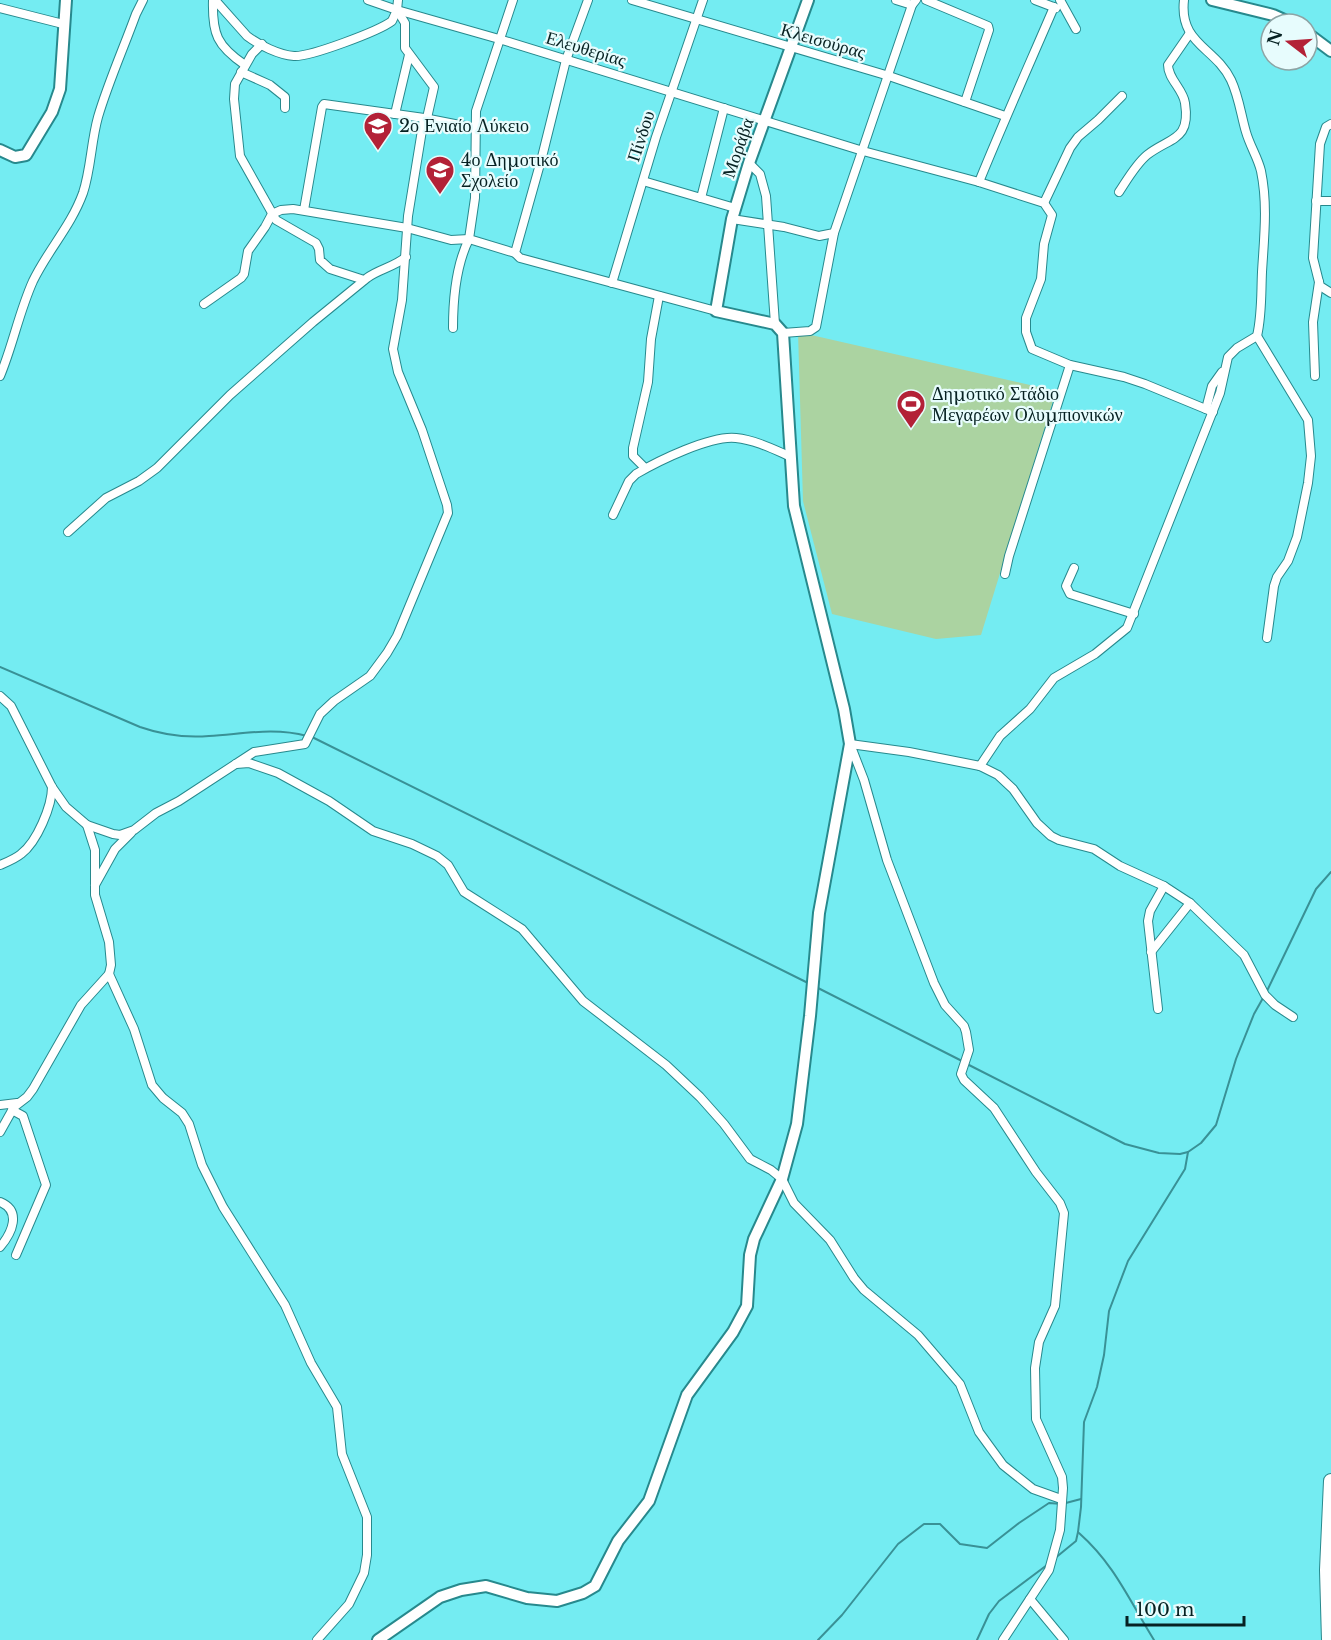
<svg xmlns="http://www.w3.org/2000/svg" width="1331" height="1640" viewBox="0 0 1331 1640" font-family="'Libre Baskerville',serif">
	<rect width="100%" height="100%" fill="#74ecf2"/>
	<!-- green -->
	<polygon fill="#abd3a1" points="798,332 1056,391 981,635 936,639 832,614 803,501"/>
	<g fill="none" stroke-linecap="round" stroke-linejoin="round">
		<!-- stream -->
		<g stroke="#399196" stroke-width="2">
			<path d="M0 667 140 727C163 735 185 738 209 736 243 734 274 727 307 736"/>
			<polyline points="312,737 810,984"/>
			<polyline points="818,988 962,1061"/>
			<polyline points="1266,993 1316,889 1331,872"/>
			<polyline points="967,1064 1125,1144 1159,1153 1180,1154 1188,1152 1201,1143 1216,1125 1236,1059 1254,1014 1263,998"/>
			<path d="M1079 1533C1115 1565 1129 1600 1154 1640"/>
			<polyline points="1054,1559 1076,1541 1078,1532 1081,1507 1084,1422 1097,1387 1104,1355 1109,1311 1128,1261 1185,1169 1188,1152"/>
			<polyline points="818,1640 842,1615 898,1544 924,1524 940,1524 960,1544 987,1548 1019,1523 1049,1503 1062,1504 1081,1499"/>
			<polyline points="977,1640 989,1614 999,1601 1047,1565"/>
		</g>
		<!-- street casing -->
		<g stroke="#27898d" stroke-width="10">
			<g id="street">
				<path d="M213 0C212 34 217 46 245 65"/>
				<path d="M215 0 247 36C259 45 279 55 294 56 310 57 379 31 392 21L397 10 368 0"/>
				<polyline points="398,0 397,10 405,23 405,48 434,87 427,118"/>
				<polyline points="513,0 476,111 475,198 469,239 515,253"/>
				<polyline points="588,0 566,60 542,157 515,253 520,258 716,311"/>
				<polyline points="632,0 889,76 1005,116"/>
				<polyline points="896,0 912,5"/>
				<polyline points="926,0 988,26 989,30 965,102"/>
				<polyline points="1035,0 1056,8"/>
				<polyline points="1060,0 1076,29"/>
				<polyline points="0,8 63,24"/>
				<polyline points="397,10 499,39 863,151 979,182 1044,203 1052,215 1044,244 1041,279 1026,318 1026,332 1032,349 1070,365 1124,377 1145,384 1213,412"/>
				<polyline points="262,44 252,54 235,84 234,99 240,156 276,220 316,243 319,249 320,260 330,269 364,280"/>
				<polyline points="241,72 270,85 285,97 285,108"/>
				<polyline points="395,114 409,55"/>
				<polyline points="1331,124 1326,127 1320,144 1313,258 1320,286 1331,293"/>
				<polyline points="749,163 760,174 766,196 775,324"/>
				<polyline points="643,181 735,208"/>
				<path d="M979 182C1003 123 1029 65 1054 7"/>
				<path d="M1119 192C1127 180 1136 164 1147 155 1170 137 1191 141 1185 103 1183 89 1168 79 1168 65L1190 33"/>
				<polyline points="701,198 724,108"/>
				<polyline points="1316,201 1331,201"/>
				<polyline points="1044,203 1070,148 1078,137 1098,120 1122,96"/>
				<polyline points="304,210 322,107 324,104 424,118 475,128"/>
				<polyline points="732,219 784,227 819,236 834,233 912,5 916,0"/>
				<polyline points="612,283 656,137 703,0"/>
				<path d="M204 304 241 278 244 274 248 251 265 227 272 214 281 210 293 209 407 228 451 240 469 239C456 265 453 299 453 328"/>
				<polyline points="783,333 810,331 816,327 834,233"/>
				<polyline points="1257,336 1308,420 1311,456 1308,483 1297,537 1288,561 1277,577 1274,586 1267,638"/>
				<path d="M0 376C13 345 19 312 33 281 48 250 71 226 83 193 91 169 91 142 98 117 108 83 124 47 136 14L143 0"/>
				<polyline points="1315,376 1313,322 1319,282"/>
				<polyline points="1206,409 1212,386 1222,372"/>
				<polyline points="645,468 633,456 633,448 648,382 651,339 659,296"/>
				<path d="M613 515 629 481 636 474C658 461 711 435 736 438 755 440 773 449 789 456"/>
				<path d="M68 532 106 498 139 481 157 468 230 395 313 322 367 278C379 269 394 267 406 257"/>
				<polyline points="1074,568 1066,586 1070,594 1134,614"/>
				<polyline points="1005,574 1009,556 1070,365"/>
				<polyline points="0,696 11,706 52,787 66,807 87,825 113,834 120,835 134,830 156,813 179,801 254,752 305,744 320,714 334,701 370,676 387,653 397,636 448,513 447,505 422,430 398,372 393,349 402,300 408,216 424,118"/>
				<polyline points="850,744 864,780 887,860 934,983 945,1005 964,1026 966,1032 969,1050 961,1074 964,1080 994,1108 1036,1172 1060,1203 1064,1213 1055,1306 1039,1342 1035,1368 1036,1419 1062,1477 1063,1488 1060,1530 1049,1570 1003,1640"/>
				<polyline points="850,744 909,752 980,766 998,775 1013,789 1037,823 1051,836 1059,840 1094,849 1120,866 1164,886 1190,903 1244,955 1265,995 1275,1005 1293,1017"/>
				<polyline points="236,764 249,763 278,773 329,801 373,831 412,844 437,856 448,865 464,892 522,929 583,1001 666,1065 700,1097 724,1124 750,1159 771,1170 782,1179 794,1203 830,1240 854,1278 864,1290 918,1335 960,1384 979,1432 1003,1465 1033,1489 1061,1499"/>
				<path d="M980 766 1000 736 1030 709 1054 678 1095 654 1127 628 1220 393 1228 357 1237 348 1257 336C1262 315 1261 294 1262 272 1264 238 1268 205 1261 171 1258 158 1250 146 1246 132 1241 115 1239 97 1231 80 1215 47 1179 44 1184 0"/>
				<polyline points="87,825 95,850 95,895 109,942 111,965 109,974 134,1029 152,1085 163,1098 182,1113 189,1124 202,1165 223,1207 285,1305 311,1363 337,1407 342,1454 367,1517 367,1555 364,1573 349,1604 317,1640"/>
				<path d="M0 865C7 862 15 859 21 854 37 842 52 806 52 787"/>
				<polyline points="95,885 115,849 131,833"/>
				<polyline points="1151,952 1190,903"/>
				<polyline points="1158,1009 1148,921 1150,911 1164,886"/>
				<polyline points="0,1105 17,1103"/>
				<polyline points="12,1110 23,1116 46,1185 16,1255"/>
				<polyline points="0,1132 14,1107 27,1097 33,1089 81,1005 109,974"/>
				<path d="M0 1202C22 1211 12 1233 0 1247"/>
				<polyline points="1030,1599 1064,1640"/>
			</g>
		</g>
		<!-- secondary casing -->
		<g stroke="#27898d" stroke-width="14">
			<g id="secondary">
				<polyline points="1212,0 1273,15 1293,24"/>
				<polyline points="1307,33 1331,51"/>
				<polyline points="0,150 15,157 26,155 52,112 60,89 66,0"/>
				<polyline points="378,1640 440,1597 461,1590 486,1586 527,1598 557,1601 583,1593 595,1586 618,1541 649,1501 687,1395 733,1332 747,1306 750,1255 754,1239 782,1179 797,1124 810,1016 819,913 850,744 844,709 794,506 783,333 775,324 716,311 732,219 749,163 808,0"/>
			</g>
		</g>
		<!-- highway casing -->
		<g stroke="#27898d" stroke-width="16">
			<polyline id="highway" points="1329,1640 1327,1570 1331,1481"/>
		</g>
		<!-- street -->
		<use href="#street" stroke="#fff" stroke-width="8"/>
		<!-- secondary -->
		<use href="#secondary" stroke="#fff" stroke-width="10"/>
		<!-- highway -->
		<use href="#highway" stroke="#fff" stroke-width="14"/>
	</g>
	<!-- icons -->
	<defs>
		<g id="school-pin" transform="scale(1.5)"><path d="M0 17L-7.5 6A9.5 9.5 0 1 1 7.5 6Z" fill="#b32137" stroke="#e7fcfd"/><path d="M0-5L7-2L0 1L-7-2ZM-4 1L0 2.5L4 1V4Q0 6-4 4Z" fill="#fff"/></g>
		<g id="stadium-pin" transform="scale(1.5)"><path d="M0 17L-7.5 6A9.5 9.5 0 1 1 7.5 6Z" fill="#b32137" stroke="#e7fcfd"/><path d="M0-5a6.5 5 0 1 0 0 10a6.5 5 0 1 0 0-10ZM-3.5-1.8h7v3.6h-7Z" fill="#fff"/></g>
	</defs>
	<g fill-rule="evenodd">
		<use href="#school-pin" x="378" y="126"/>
		<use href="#school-pin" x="440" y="170"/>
		<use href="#stadium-pin" x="911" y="404"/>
	</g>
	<g text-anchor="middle" stroke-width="4.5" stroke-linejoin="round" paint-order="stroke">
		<!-- street labels -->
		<g font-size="18" fill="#062122" stroke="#e7fcfd">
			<text transform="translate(823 41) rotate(16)" y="6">Κλεισούρας</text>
			<text transform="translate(586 49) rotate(17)" y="6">Ελευθερίας</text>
			<text transform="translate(641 136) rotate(-72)" y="6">Πίνδου</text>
			<text transform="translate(738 148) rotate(-71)" y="6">Μοράβα</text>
		</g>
		<!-- poi labels -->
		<g font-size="18" fill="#062122" stroke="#e7fcfd" text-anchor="start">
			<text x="399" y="132">2ο Ενιαίο Λύκειο</text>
			<text x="461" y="166">4ο Δημοτικό<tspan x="461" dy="21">Σχολείο</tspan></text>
			<text x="932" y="400">Δημοτικό Στάδιο<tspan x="932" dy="21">Μεγαρέων Ολυμπιονικών</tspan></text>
		</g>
	</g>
	<!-- north arrow -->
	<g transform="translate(1289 42) rotate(287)"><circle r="28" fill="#e7fcfd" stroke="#8da4a5" stroke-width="1.5"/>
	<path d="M0-4.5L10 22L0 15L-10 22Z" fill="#b32137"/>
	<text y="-9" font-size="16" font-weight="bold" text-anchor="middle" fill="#062122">N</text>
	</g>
	<!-- scale -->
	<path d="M1127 1616v9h117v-9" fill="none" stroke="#062122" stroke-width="3"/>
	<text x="1136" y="1616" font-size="18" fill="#062122" stroke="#e7fcfd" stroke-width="4.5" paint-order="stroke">100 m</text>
</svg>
